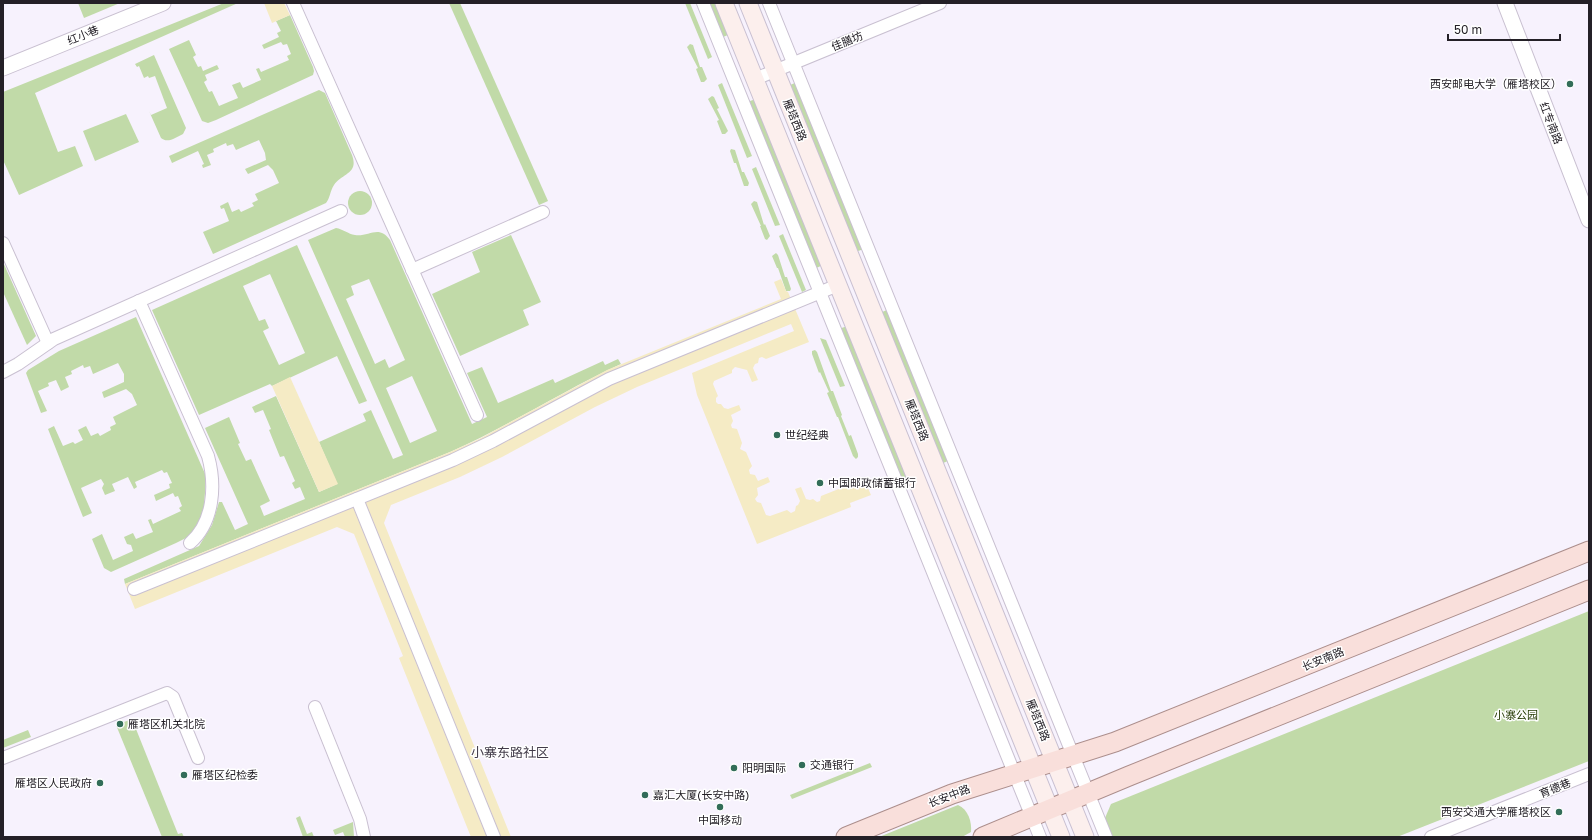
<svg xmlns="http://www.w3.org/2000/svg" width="1592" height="840" viewBox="0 0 1592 840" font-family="'Golos Text','Noto Sans SC',sans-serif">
	<rect width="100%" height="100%" fill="#f7f2fd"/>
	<!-- green -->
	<g fill="#c1daa8" fill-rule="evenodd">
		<polygon points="78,3 120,3 84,18"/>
		<polygon points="224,3 238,3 35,93 58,152 75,146 83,166 19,195 3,160 3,92"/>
		<polygon points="449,3 460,3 548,201 539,205"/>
		<polygon points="685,3 690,3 712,57 708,59"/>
		<polygon points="707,3 717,3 730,34 721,38"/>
		<polygon points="290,15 313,67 314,71 313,75 216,120 208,123 202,121 169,49 189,40 196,55 193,57 198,67 201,66 203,71 217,65 219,69 205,75 207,80 204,82 209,92 212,91 219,106 238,98 232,85 240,82 243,88 261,80 256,69 259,68 261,72 289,60 287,56 291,54 287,44 283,45 281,42 264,49 262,45 279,37 277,33 281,31 276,21"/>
		<polygon points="690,44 693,45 700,67 702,67 707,79 704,82 701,82 696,69 698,68 687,47"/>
		<path d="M154 55 186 128 183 134C176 137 168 144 161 138L149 111 151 115 167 108 155 76 149 78 148 76 144 78 139 66 137 67 135 64Z"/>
		<polygon points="797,82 864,249 855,252 788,86"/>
		<polygon points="722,83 752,156 747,158 718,85"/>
		<path d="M319 90 325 93 352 155C359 174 342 173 334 185 330 191 330 198 326 203L213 254 203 232 229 221 224 208 221 209 220 206 228 202 232 212 239 209 241 212 254 206 252 203 258 200 255 194 279 183 273 170 268 165 248 174 245 169 266 160 265 153 259 140 236 150 233 144 227 146 226 143 213 149 214 152 207 155 211 165 203 168 202 165 204 164 198 151 172 163 169 156Z"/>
		<polygon points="712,96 714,97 719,108 717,109 728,131 725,134 722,134 717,121 719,120 708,99"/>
		<polygon points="756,99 823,265 814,269 747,102"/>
		<polygon points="126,114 139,142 95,161 83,131"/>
		<polygon points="731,149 735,150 742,172 744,172 749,183 748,186 744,186 736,163 734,163 730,151"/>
		<polygon points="756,167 780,225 775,226 752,169"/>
		<circle cx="360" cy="203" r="12"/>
		<polygon points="754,201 757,202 764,225 765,224 770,236 767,240 765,239 760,226 761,226 751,204"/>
		<path d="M336 228C343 229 348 234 355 235 369 237 379 224 390 240L472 424 487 417 467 373 482 367 498 403 553 379 555 383 603 361 605 365 618 359 621 364C562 391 509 426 450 452L125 584 124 579 199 546 212 525 219 502H222L235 530 248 524 205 428 229 417 240 443 238 444 246 461 251 459 270 501 260 506 264 516 305 499 300 487 295 489 292 483 295 481 284 456 280 457 269 430 271 429 263 410 255 413 252 407 276 396 319 492 337 484 319 442 366 421 363 414 371 410 393 459 403 455 308 240ZM369 279 405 360 389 368 385 359 375 364 346 299 354 295 351 286ZM412 376 437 431 410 443 386 388Z"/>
		<polygon points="783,234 806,290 802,292 779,236"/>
		<polygon points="511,235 541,302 523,310 529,325 460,356 432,294 480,272 472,252"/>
		<path d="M297 245 367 401 359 404 337 356 272 386 270 384 199 415 152 310ZM270 274 305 353 279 365 263 331 269 328 265 319 259 321 243 286Z"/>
		<polygon points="776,253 778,255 785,277 787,277 791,289 790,291 786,291 778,268 777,268 772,256"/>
		<polygon points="3,262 36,336 27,345 3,292"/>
		<polygon points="889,309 950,460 941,464 880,313"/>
		<polygon points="136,317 206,476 204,508 200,519 190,536 176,543 111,572 104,568 92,539 102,534 113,560 133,551 131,545 127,544 124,537 133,533 136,539 153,532 148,520 151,519 153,524 181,511 179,508 182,506 178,496 175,497 173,493 156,501 154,495 170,488 169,484 172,483 167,472 164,473 162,470 135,482 137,487 134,489 128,477 112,484 115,491 105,495 102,488 104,484 101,479 81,488 92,513 83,517 48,429 54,426 63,446 73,442 75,444 83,440 78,430 86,426 91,436 98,433 100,436 111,430 110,427 116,424 113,417 137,405 132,394 126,389 104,398 102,392 124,382 124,374 118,363 93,374 90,366 84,368 83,365 71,371 72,374 65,377 69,387 61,391 56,380 48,383 49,386 38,391 47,411 41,413 26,373 28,370 59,351"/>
		<polygon points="848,326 909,477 899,480 838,329"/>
		<polygon points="820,338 826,340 845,386 840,387"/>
		<polygon points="815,350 817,352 831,391 833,391 842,415 841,416 849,436 851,435 858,454 858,457 856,459 853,456 838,417 837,417 827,393 829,392 820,372 819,373 812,354 812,351"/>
		<polygon points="1589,611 1589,761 1397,837 1107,837 1102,825 1111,804"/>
		<polygon points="132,719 178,834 182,833 184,837 162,837 116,725"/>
		<polygon points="28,730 31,737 3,748 3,740"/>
		<polygon points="870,763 872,767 792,799 790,795"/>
		<path d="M958 805C968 809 972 822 971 832L962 837H879Z"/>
		<polygon points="300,816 307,834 312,832 314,837 303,837 296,818"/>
		<polygon points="353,822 354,837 345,837 343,832 335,835 333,830"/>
	</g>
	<!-- sand -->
	<g fill="#f5ebc5">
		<polygon points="264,3 284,3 290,15 272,23"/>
		<polygon points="781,279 786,291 788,292 809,342 766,359 762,357 759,358 758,363 755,364 753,368 758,380 752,382 747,370 735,367 732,370 732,373 714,381 713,384 718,396 716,398 716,402 718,404 721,404 724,408 728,409 739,405 741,410 731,415 733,421 731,425 732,428 737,429 742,443 740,449 746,452 752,466 749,470 750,474 755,475 758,481 768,477 770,482 757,488 758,495 755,499 757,502 761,503 766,515 770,516 787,510 791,513 795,511 796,506 798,505 800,501 795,489 801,487 806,499 810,500 813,499 817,502 820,501 821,496 864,479 871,495 850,503 851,507 757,544 697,395 692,373 794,331 791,324 637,387 595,407 502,457 460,477 391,505 384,523 511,837 471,837 399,658 403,656 354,534 337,527 135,609 125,584 450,452 479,439 607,370 781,299 774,282"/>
		<polygon points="290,377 338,484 319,492 272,386"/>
	</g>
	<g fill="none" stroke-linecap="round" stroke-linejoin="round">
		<!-- minor casing -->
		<g stroke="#c9c0d1" stroke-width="14">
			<g id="minor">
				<polyline points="293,3 477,415"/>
				<polyline points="703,3 1040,837"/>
				<polyline points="769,3 1106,837"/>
				<polyline points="755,79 940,3"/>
				<polyline points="3,243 48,343"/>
				<polyline points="412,270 543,212"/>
				<path d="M139 301 208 456C216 485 214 522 190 543"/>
				<polyline points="3,372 18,364 54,339 341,211"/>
				<polyline points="357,499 494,837"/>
				<polyline points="134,589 453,460 493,441 609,379 838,285"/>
				<polyline points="315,707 360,819 364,837"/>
				<polyline points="3,758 167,693 173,697 198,758"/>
				<polyline points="1431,837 1589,774"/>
			</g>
		</g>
		<!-- tertiary casing -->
		<g stroke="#c9c0d1" stroke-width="17">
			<g id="tertiary">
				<polyline points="1505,3 1589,220"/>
				<polyline points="3,68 163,3"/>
			</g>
		</g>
		<!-- secondary casing -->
		<g stroke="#c9c0d1" stroke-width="19">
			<g id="secondary">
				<polyline points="724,3 1061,837"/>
				<polyline points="748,3 1085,837"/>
			</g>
		</g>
		<!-- primary casing -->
		<g stroke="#ac8e8c" stroke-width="21">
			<g id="primary">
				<polyline points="846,837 952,794 1115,742 1589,551"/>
				<polyline points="983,837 1129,776 1589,590"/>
			</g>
		</g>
		<!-- minor -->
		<use href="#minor" stroke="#fff" stroke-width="12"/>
		<!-- tertiary -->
		<use href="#tertiary" stroke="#fff" stroke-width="15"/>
		<!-- secondary -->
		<use href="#secondary" stroke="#fcefed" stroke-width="17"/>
		<!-- primary -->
		<use href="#primary" stroke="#f9dfdb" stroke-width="19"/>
	</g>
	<!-- markers -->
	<g fill="#326d58" stroke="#fff" stroke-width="1.5">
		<circle cx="1570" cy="84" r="4"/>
		<circle cx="777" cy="435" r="4"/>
		<circle cx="820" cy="483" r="4"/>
		<circle cx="120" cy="724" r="4"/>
		<circle cx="802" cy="765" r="4"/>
		<circle cx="734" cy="768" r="4"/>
		<circle cx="184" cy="775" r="4"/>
		<circle cx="100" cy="783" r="4"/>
		<circle cx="645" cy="795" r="4"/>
		<circle cx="720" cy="807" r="4"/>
		<circle cx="1559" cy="812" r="4"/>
	</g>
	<g text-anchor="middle" stroke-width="3" stroke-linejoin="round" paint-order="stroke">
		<!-- street labels -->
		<g font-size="11" fill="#242027" stroke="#fff">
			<text transform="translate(83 35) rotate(-22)" y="4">红小巷</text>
			<text transform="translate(847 41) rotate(-22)" y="4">佳膳坊</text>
			<text transform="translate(795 120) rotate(68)" y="4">雁塔西路</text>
			<text transform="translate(1551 123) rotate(69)" y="4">红专南路</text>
			<text transform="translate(917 420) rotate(68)" y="4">雁塔西路</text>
			<text transform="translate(1323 659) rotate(-22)" y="4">长安南路</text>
			<text transform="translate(1038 720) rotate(68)" y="4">雁塔西路</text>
			<text transform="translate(1555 788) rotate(-22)" y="4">育德巷</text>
			<text transform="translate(949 796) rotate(-21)" y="4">长安中路</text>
		</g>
		<!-- poi labels -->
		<g font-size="11" fill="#242027" stroke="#fff" text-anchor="start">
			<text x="1562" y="88" text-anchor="end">西安邮电大学（雁塔校区）</text>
			<text x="785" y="439">世纪经典</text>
			<text x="828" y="487">中国邮政储蓄银行</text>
			<text x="128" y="728">雁塔区机关北院</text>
			<text x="810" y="769">交通银行</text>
			<text x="742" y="772">阳明国际</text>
			<text x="192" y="779">雁塔区纪检委</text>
			<text x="92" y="787" text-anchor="end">雁塔区人民政府</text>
			<text x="653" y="799">嘉汇大厦(长安中路)</text>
			<text x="1551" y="816" text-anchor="end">西安交通大学雁塔校区</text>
			<text x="720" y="824" text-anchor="middle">中国移动</text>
		</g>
		<!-- park labels -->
		<g font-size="11" fill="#233900" stroke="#fff">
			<text x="1516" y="719">小寨公园</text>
		</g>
		<!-- quarter labels -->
		<g font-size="13" fill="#423b49" stroke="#fff">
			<text x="510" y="757">小寨东路社区</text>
		</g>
	</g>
	<!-- border -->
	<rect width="1592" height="840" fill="none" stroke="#242027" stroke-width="8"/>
	<!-- scale -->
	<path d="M1448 34v6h112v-6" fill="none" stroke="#242027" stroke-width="2"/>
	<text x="1454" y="34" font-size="12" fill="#242027" stroke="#ffffff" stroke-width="3" paint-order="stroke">50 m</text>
</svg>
